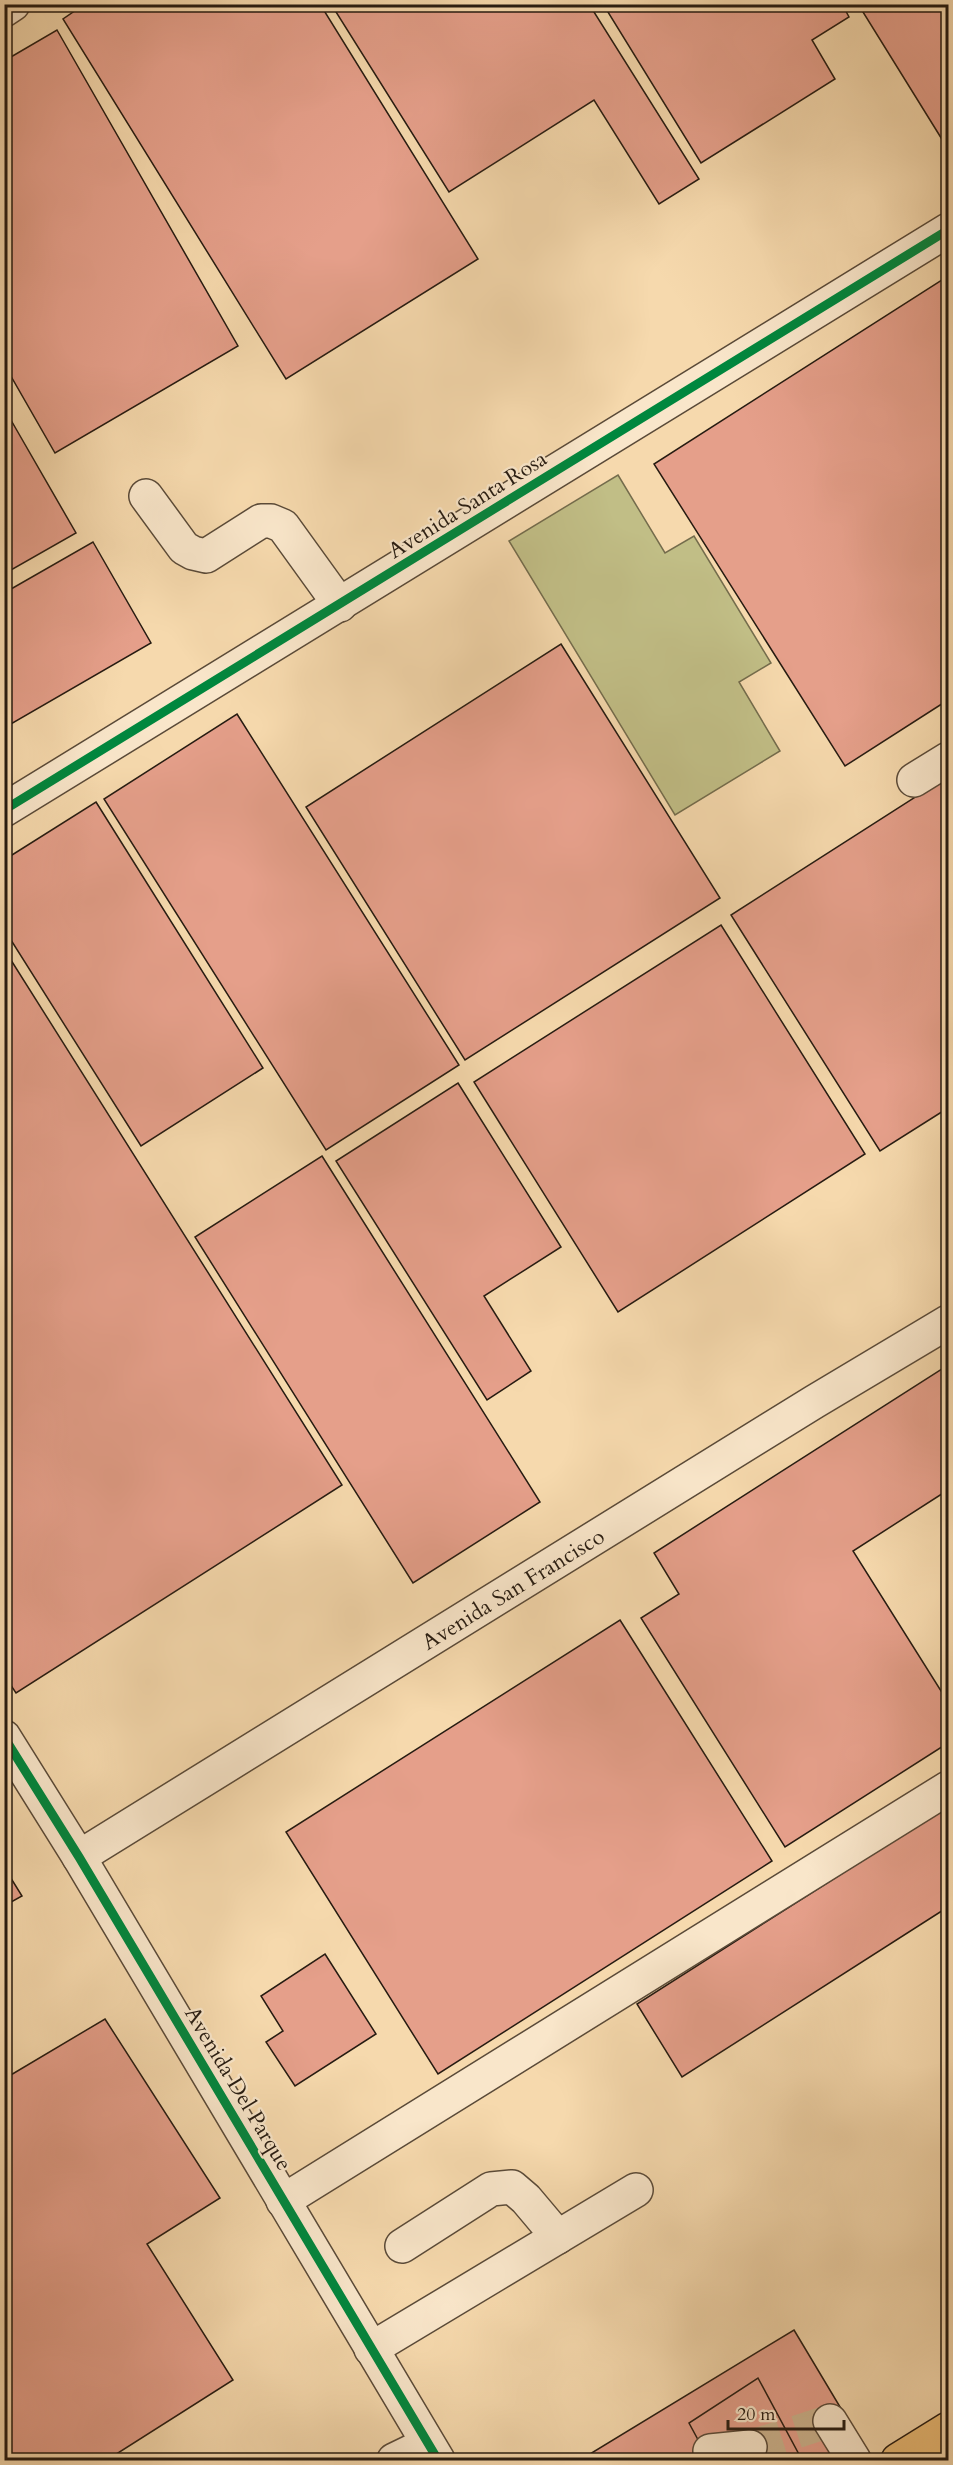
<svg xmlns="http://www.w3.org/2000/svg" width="953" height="2465" viewBox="0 0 953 2465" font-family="Cardo,serif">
	<rect width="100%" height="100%" fill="#f6d9ad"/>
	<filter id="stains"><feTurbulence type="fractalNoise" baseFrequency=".00333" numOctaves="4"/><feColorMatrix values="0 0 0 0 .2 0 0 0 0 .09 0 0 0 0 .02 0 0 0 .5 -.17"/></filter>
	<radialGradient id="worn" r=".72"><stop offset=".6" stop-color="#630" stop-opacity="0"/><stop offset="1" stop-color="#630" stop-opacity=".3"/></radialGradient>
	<!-- green -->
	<polygon fill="#c1be86" stroke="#746c4c" stroke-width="1.5" points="618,475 665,553 694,536 771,663 739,682 780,751 675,815 509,541"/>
	<!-- building -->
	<g fill="#e59f8a" stroke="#261b11" stroke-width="1.5">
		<polygon points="85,4 320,4 478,259 286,379 63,19"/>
		<polygon points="331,4 589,4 699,179 659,204 594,100 449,192"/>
		<polygon points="603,4 842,4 849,17 812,40 835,79 701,163"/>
		<polygon points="858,4 948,4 948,149"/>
		<polygon points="57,30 238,346 55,453 4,364 4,61"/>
		<polygon points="948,276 948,700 845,766 654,464"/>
		<polygon points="4,408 76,533 4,574"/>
		<polygon points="93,542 151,643 4,728 4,593"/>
		<polygon points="561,644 720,898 465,1060 306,807"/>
		<polygon points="237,714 459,1065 326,1150 104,799"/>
		<polygon points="948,776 948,1108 880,1151 731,915"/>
		<polygon points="96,802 263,1068 141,1146 4,929 4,860"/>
		<polygon points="721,925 865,1154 618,1312 474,1082"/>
		<polygon points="4,949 342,1485 16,1693 4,1675"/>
		<polygon points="458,1083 561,1247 484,1296 531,1371 487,1400 336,1161"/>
		<polygon points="322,1156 540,1502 413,1583 195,1237"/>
		<polygon points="948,1365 948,1490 853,1551 948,1702 948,1743 785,1847 641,1618 679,1594 654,1553"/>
		<polygon points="620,1620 772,1861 438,2074 286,1832"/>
		<polygon points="948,1806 948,1907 682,2077 637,2004"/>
		<polygon points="4,1867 22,1896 4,1906"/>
		<polygon points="325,1954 376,2034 295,2086 266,2042 283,2031 261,1996"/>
		<polygon points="105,2019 220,2198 147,2244 233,2380 107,2460 4,2460 4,2079"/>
		<polygon points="794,2330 867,2452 854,2460 580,2460"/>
		<polygon points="758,2378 802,2460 709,2460 689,2423"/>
	</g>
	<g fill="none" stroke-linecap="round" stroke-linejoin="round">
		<!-- minor-tunnel -->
		<polyline stroke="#ccb38e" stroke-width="33" stroke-dasharray="33 16" stroke-linecap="butt" points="750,2447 830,2421"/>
		<!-- minor casing -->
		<g stroke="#5a4a38" stroke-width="36">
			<g id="minor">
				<polyline points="4,10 13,4"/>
				<polyline points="146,496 184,548 193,553 206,556 261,521 271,521 283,526 340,605"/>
				<polyline points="914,780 948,759"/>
				<polyline points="4,810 948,230"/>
				<polyline points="4,1737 79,1857 438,2460"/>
				<path id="s1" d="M79 1857 814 1402 948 1322"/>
				<polyline points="283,2201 948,1788"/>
				<polyline points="402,2246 491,2189 512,2187 526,2199 558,2237"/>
				<polyline points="371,2349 636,2190"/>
				<polyline points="830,2421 854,2460"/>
				<polyline points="394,2460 427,2444"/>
				<polyline points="716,2460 710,2451 750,2447"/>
			</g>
		</g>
		<!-- major casing -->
		<g stroke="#261b11" stroke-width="36">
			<polyline id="major" points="898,2460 948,2429"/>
		</g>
		<!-- minor -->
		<use href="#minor" stroke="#f9e6ca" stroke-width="33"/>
		<!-- major -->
		<use href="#major" stroke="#ebbc76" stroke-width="33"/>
		<!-- cycleway casing -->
		<g stroke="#f9e6ca" stroke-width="13">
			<g id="cycleway">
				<polyline points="4,810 948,230"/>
				<polyline points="4,1737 79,1857 438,2460"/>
			</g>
		</g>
		<!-- cycleway -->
		<use href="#cycleway" stroke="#00873e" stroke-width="9"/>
	</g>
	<g text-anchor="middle" stroke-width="4.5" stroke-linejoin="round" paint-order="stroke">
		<!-- street labels -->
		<g font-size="22" fill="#261b11" stroke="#f9e6ca">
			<text transform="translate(467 504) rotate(-32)" y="8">Avenida Santa Rosa</text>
			<text dy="8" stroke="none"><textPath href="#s1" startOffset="510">Avenida San Francisco</textPath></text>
			<text transform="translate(239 2088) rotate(59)" y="8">Avenida Del Parque</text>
		</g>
	</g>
	<!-- margin -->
	<rect width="953" height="2465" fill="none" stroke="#f6d9ad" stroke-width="24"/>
	<rect x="6" y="6" width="941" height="2453" fill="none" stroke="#261b11" stroke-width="3"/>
	<rect x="12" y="12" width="929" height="2441" fill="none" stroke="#261b11" stroke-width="1.5"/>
	<!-- scale -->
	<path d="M728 2420v9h116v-9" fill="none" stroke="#261b11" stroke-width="3"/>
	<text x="737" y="2420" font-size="18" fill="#261b11" stroke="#f9e6ca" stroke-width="4.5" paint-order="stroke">20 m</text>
	<rect width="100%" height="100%" filter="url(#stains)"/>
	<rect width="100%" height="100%" fill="url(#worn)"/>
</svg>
